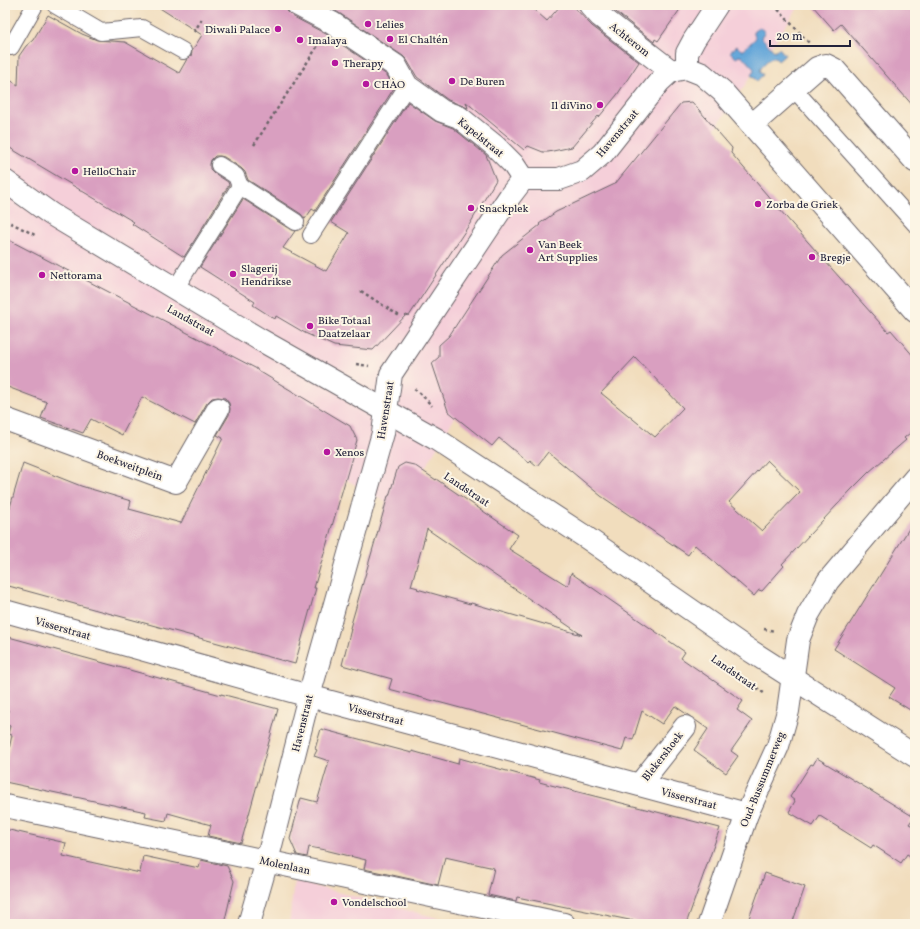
<svg xmlns="http://www.w3.org/2000/svg" width="920" height="929" viewBox="0 0 920 929" font-family="Vollkorn,serif">
	<rect width="100%" height="100%" fill="#fcf5e5"/>
	<filter id="ink" filterUnits="userSpaceOnUse"><feTurbulence type="fractalNoise" baseFrequency=".025" numOctaves="2"/><feDisplacementMap in="SourceGraphic" scale="8" xChannelSelector="R" yChannelSelector="G"/><feConvolveMatrix kernelMatrix="1 2 1 2 8 2 1 2 1" color-interpolation-filters="sRGB"/></filter>
	<filter id="wash" filterUnits="userSpaceOnUse"><feTurbulence type="fractalNoise" baseFrequency=".012" numOctaves="4" result="noise"/><feDisplacementMap in="SourceGraphic" scale="16" xChannelSelector="R" yChannelSelector="G"/><feGaussianBlur stdDeviation="0.9" result="paint"/><feColorMatrix in="noise" values="0 0 0 0 0 0 0 0 0 0 0 0 0 0 0 0 0 1.4 0 .05"/><feComposite in="paint" operator="in"/></filter>
	<g filter="url(#wash)">
		<rect width="100%" height="100%" fill="#f1ddbd"/>
		<!-- built -->
		<g fill="#f5cfd9">
			<polygon points="193,5 800,5 716,127 550,256 400,510 5,288 5,140 14,125 344,314 430,168 249,38"/>
			<polygon points="294,881 461,924 289,924"/>
		</g>
		<!-- water -->
		<path fill="#66a7d9" stroke="#44648a" d="M759 27 765 32 761 37 774 51 779 48 785 55 778 61 774 57C769 58 761 66 760 71L763 75 757 81 751 75 754 71V69L743 57 739 56 736 58 730 52 737 46 741 50H743L756 38 753 32Z"/>
		<g id="blocks">
			<!-- building -->
			<g fill="#d99fc0" fill-rule="evenodd">
				<polygon points="155,5 286,5 287,11 292,16 326,34 387,75 394,88 315,211 312,209 305,219 301,214 248,180 245,172 241,168 224,157 220,156 215,156 211,160 210,164 210,169 214,173 228,182 229,185 184,257 132,224 134,222 5,145 5,77 18,85 19,56 26,46 33,40 48,15 82,34 97,40 125,42 179,73 187,59 191,56 192,51 202,35"/>
				<polygon points="325,5 529,5 547,21 561,5 572,5 592,26 639,62 617,95 599,117 598,116 572,147 548,152 543,152 528,146 524,150 466,102 468,108 448,100 417,77 407,60 403,56 339,13"/>
				<polygon points="607,5 683,5 658,41 655,39 654,42"/>
				<polygon points="812,5 915,5 915,108 841,24 834,30"/>
				<polygon points="408,102 435,121 453,128 486,155 496,180 471,222 409,316 406,315 373,350 334,346 305,333 276,316 275,319 253,305 255,302 200,267 243,199 291,230 295,231 283,248 326,271 349,233 331,222"/>
				<path d="M692 102 732 148 731 153 792 224 888 332 891 330 915 358V429L904 438 906 440 869 472 851 490 782 564 784 566 762 591 759 590 754 596 695 545 688 555 601 496 548 452 537 466 530 460 528 462 499 438 492 446 448 411 432 363 439 357V345L449 336 502 255 540 225 539 224 556 212 615 184 681 103ZM635 357 683 408 655 437 601 393ZM767 460 800 492 762 531 729 502Z"/>
				<polygon points="5,238 257,369 257,370 350,426 357,440 314,588 316,588 295,664 5,585 5,524 23,463 81,486 131,501 129,509 181,523 223,438 217,435 229,415 230,409 229,403 225,398 218,397 212,398 207,403 195,424 142,397 122,435 91,419 83,433 41,418 47,402 5,386"/>
				<path d="M405 463 414 465 436 480V479L518 535 509 549 568 586 571 573 685 652 681 658 743 701 737 710 752 721 731 751 738 756 726 773 694 750 708 729 675 706 662 724 642 711 633 740 626 738 622 751 389 689 392 679 342 665 351 629 350 628 388 496H389L398 467ZM427 529 582 635 471 603 470 604 417 589 418 588 411 586Z"/>
				<polygon points="915,519 915,713 889,697 895,688 834,649"/>
				<polygon points="5,636 221,695 221,694 278,709 241,843 208,836 211,825 168,813 166,821 145,817 146,812 5,782 5,768 12,735 8,734 10,726 5,724 5,720 9,711 5,709"/>
				<polygon points="321,729 412,753 412,751 458,764 459,758 540,780 539,782 720,828 686,924 649,924 517,897 516,901 488,895 494,868 445,857 438,885 364,869 366,860 325,850 309,847 307,857 297,855 290,839 301,798 317,802 329,761 314,756 317,750 315,749"/>
				<polygon points="817,758 914,817 909,824 915,827 915,859 907,854 901,863 873,845 871,848 820,816 813,826 789,812 795,801 790,797 811,764 813,765"/>
				<polygon points="5,829 66,843 63,856 140,873 143,856 199,868 201,860 227,866 234,881 224,924 5,924"/>
				<polygon points="765,873 805,887 792,924 747,924"/>
			</g>
		</g>
	</g>
	<g filter="url(#ink)">
		<use href="#blocks" fill-opacity="0" stroke="#6a6368" stroke-width="1"/>
		<g fill="none" stroke-linecap="round" stroke-linejoin="round">
			<!-- lane casing -->
			<g stroke="#6a6368" stroke-width="18">
				<g id="lane">
					<polyline points="55,5 101,32 142,28 183,51"/>
					<polyline points="5,43 11,47 35,5"/>
					<polyline points="793,88 915,224"/>
					<polyline points="240,186 296,222"/>
					<polyline points="311,235 407,86"/>
					<polyline points="175,289 240,186 236,176 219,165"/>
				</g>
			</g>
			<!-- street casing -->
			<g stroke="#6a6368" stroke-width="24">
				<g id="street">
					<polyline points="298,5 332,23 396,66 407,86 442,111 459,117 495,146 513,164 523,179"/>
					<polyline points="590,5 600,16 671,71"/>
					<polyline points="687,68 687,53 694,40 717,5"/>
					<polyline points="752,125 817,68 826,65 834,69 915,161"/>
					<polyline points="523,179 559,179 582,171 603,153 659,82 671,71 687,68 702,74 722,91 915,311"/>
					<polyline points="5,419 176,482 218,409"/>
					<polyline points="5,611 309,696 747,814"/>
					<polyline points="640,784 685,727"/>
					<polyline points="5,806 564,924"/>
					<polyline points="249,924 267,861 309,696 383,433 391,374 510,196 523,179"/>
					<polyline points="709,924 747,814 778,746 788,711 798,640 808,615 828,581 915,478"/>
				</g>
			</g>
			<!-- secondary casing -->
			<g stroke="#6a6368" stroke-width="24">
				<polyline id="secondary" points="5,181 51,214 259,339 436,439 587,538 746,648 915,756"/>
			</g>
			<!-- path -->
			<g stroke="#6a6368" stroke-width="2.5" stroke-dasharray="3 3" stroke-linecap="butt">
				<polyline points="774,5 810,44"/>
				<polyline points="194,32 202,19"/>
				<polyline points="7,78 9,67"/>
				<polyline points="254,145 319,44"/>
				<polyline points="5,220 35,235"/>
				<polyline points="361,291 401,317"/>
				<polyline points="356,364 369,366"/>
				<polyline points="414,389 420,393 432,406"/>
				<polyline points="764,629 775,631"/>
				<polyline points="742,677 765,694"/>
			</g>
			<!-- lane -->
			<use href="#lane" stroke="#fff" stroke-width="16"/>
			<!-- street -->
			<use href="#street" stroke="#fff" stroke-width="22"/>
			<!-- secondary -->
			<use href="#secondary" stroke="#fff" stroke-width="22"/>
		</g>
	</g>
	<!-- markers -->
	<g fill="#b5179e" stroke="#fcf5e5" stroke-width="1.5">
		<circle cx="368" cy="24" r="4"/>
		<circle cx="278" cy="29" r="4"/>
		<circle cx="390" cy="39" r="4"/>
		<circle cx="300" cy="40" r="4"/>
		<circle cx="335" cy="63" r="4"/>
		<circle cx="452" cy="81" r="4"/>
		<circle cx="366" cy="84" r="4"/>
		<circle cx="600" cy="105" r="4"/>
		<circle cx="75" cy="171" r="4"/>
		<circle cx="758" cy="204" r="4"/>
		<circle cx="471" cy="208" r="4"/>
		<circle cx="530" cy="250" r="4"/>
		<circle cx="812" cy="257" r="4"/>
		<circle cx="233" cy="274" r="4"/>
		<circle cx="42" cy="275" r="4"/>
		<circle cx="310" cy="326" r="4"/>
		<circle cx="327" cy="452" r="4"/>
		<circle cx="334" cy="902" r="4"/>
	</g>
	<g text-anchor="middle" stroke-width="4" stroke-linejoin="round" paint-order="stroke">
		<!-- poi labels -->
		<g font-size="11" fill="#22223b" stroke="#fcf5e5" text-anchor="start">
			<text x="376" y="28">Lelies</text>
			<text x="270" y="33" text-anchor="end">Diwali Palace</text>
			<text x="398" y="43">El Chaltén</text>
			<text x="308" y="44">Imalaya</text>
			<text x="343" y="67">Therapy</text>
			<text x="460" y="85">De Buren</text>
			<text x="374" y="88">CHÀO</text>
			<text x="592" y="109" text-anchor="end">Il diVino</text>
			<text x="83" y="175">HelloChair</text>
			<text x="766" y="208">Zorba de Griek</text>
			<text x="479" y="212">Snackplek</text>
			<text x="538" y="248">Van Beek<tspan x="538" dy="13">Art Supplies</tspan></text>
			<text x="820" y="261">Bregje</text>
			<text x="241" y="272">Slagerij<tspan x="241" dy="13">Hendrikse</tspan></text>
			<text x="50" y="279">Nettorama</text>
			<text x="318" y="324">Bike Totaal<tspan x="318" dy="13">Daatzelaar</tspan></text>
			<text x="335" y="456">Xenos</text>
			<text x="342" y="906">Vondelschool</text>
		</g>
		<!-- street labels -->
		<g font-size="11" fill="#22223b" stroke="#fcf5e5">
			<text transform="translate(630 39) rotate(38)" y="4">Achterom</text>
			<text transform="translate(617 133) rotate(-50)" y="4">Havenstraat</text>
			<text transform="translate(481 137) rotate(39)" y="4">Kapelstraat</text>
			<text transform="translate(191 320) rotate(29)" y="4">Landstraat</text>
			<text transform="translate(385 410) rotate(-81)" y="4">Havenstraat</text>
			<text transform="translate(130 465) rotate(20)" y="4">Boekweitplein</text>
			<text transform="translate(467 489) rotate(34)" y="4">Landstraat</text>
			<text transform="translate(63 628) rotate(16)" y="4">Visserstraat</text>
			<text transform="translate(734 672) rotate(35)" y="4">Landstraat</text>
			<text transform="translate(376 714) rotate(15)" y="4">Visserstraat</text>
			<text transform="translate(302 723) rotate(-76)" y="4">Havenstraat</text>
			<text transform="translate(662 756) rotate(-52)" y="4">Blekershoek</text>
			<text transform="translate(762 779) rotate(-68)" y="4">Oud-Bussummerweg</text>
			<text transform="translate(689 798) rotate(15)" y="4">Visserstraat</text>
			<text transform="translate(285 865) rotate(12)" y="4">Molenlaan</text>
		</g>
	</g>
	<!-- margin -->
	<rect width="920" height="929" fill="none" stroke="#fcf5e5" stroke-width="20"/>
	<!-- scale -->
	<path d="M770 40v6h80v-6" fill="none" stroke="#22223b" stroke-width="2"/>
	<text x="776" y="40" font-size="12" fill="#22223b" stroke="#fcf5e5" stroke-width="3" paint-order="stroke">20 m</text>
</svg>
